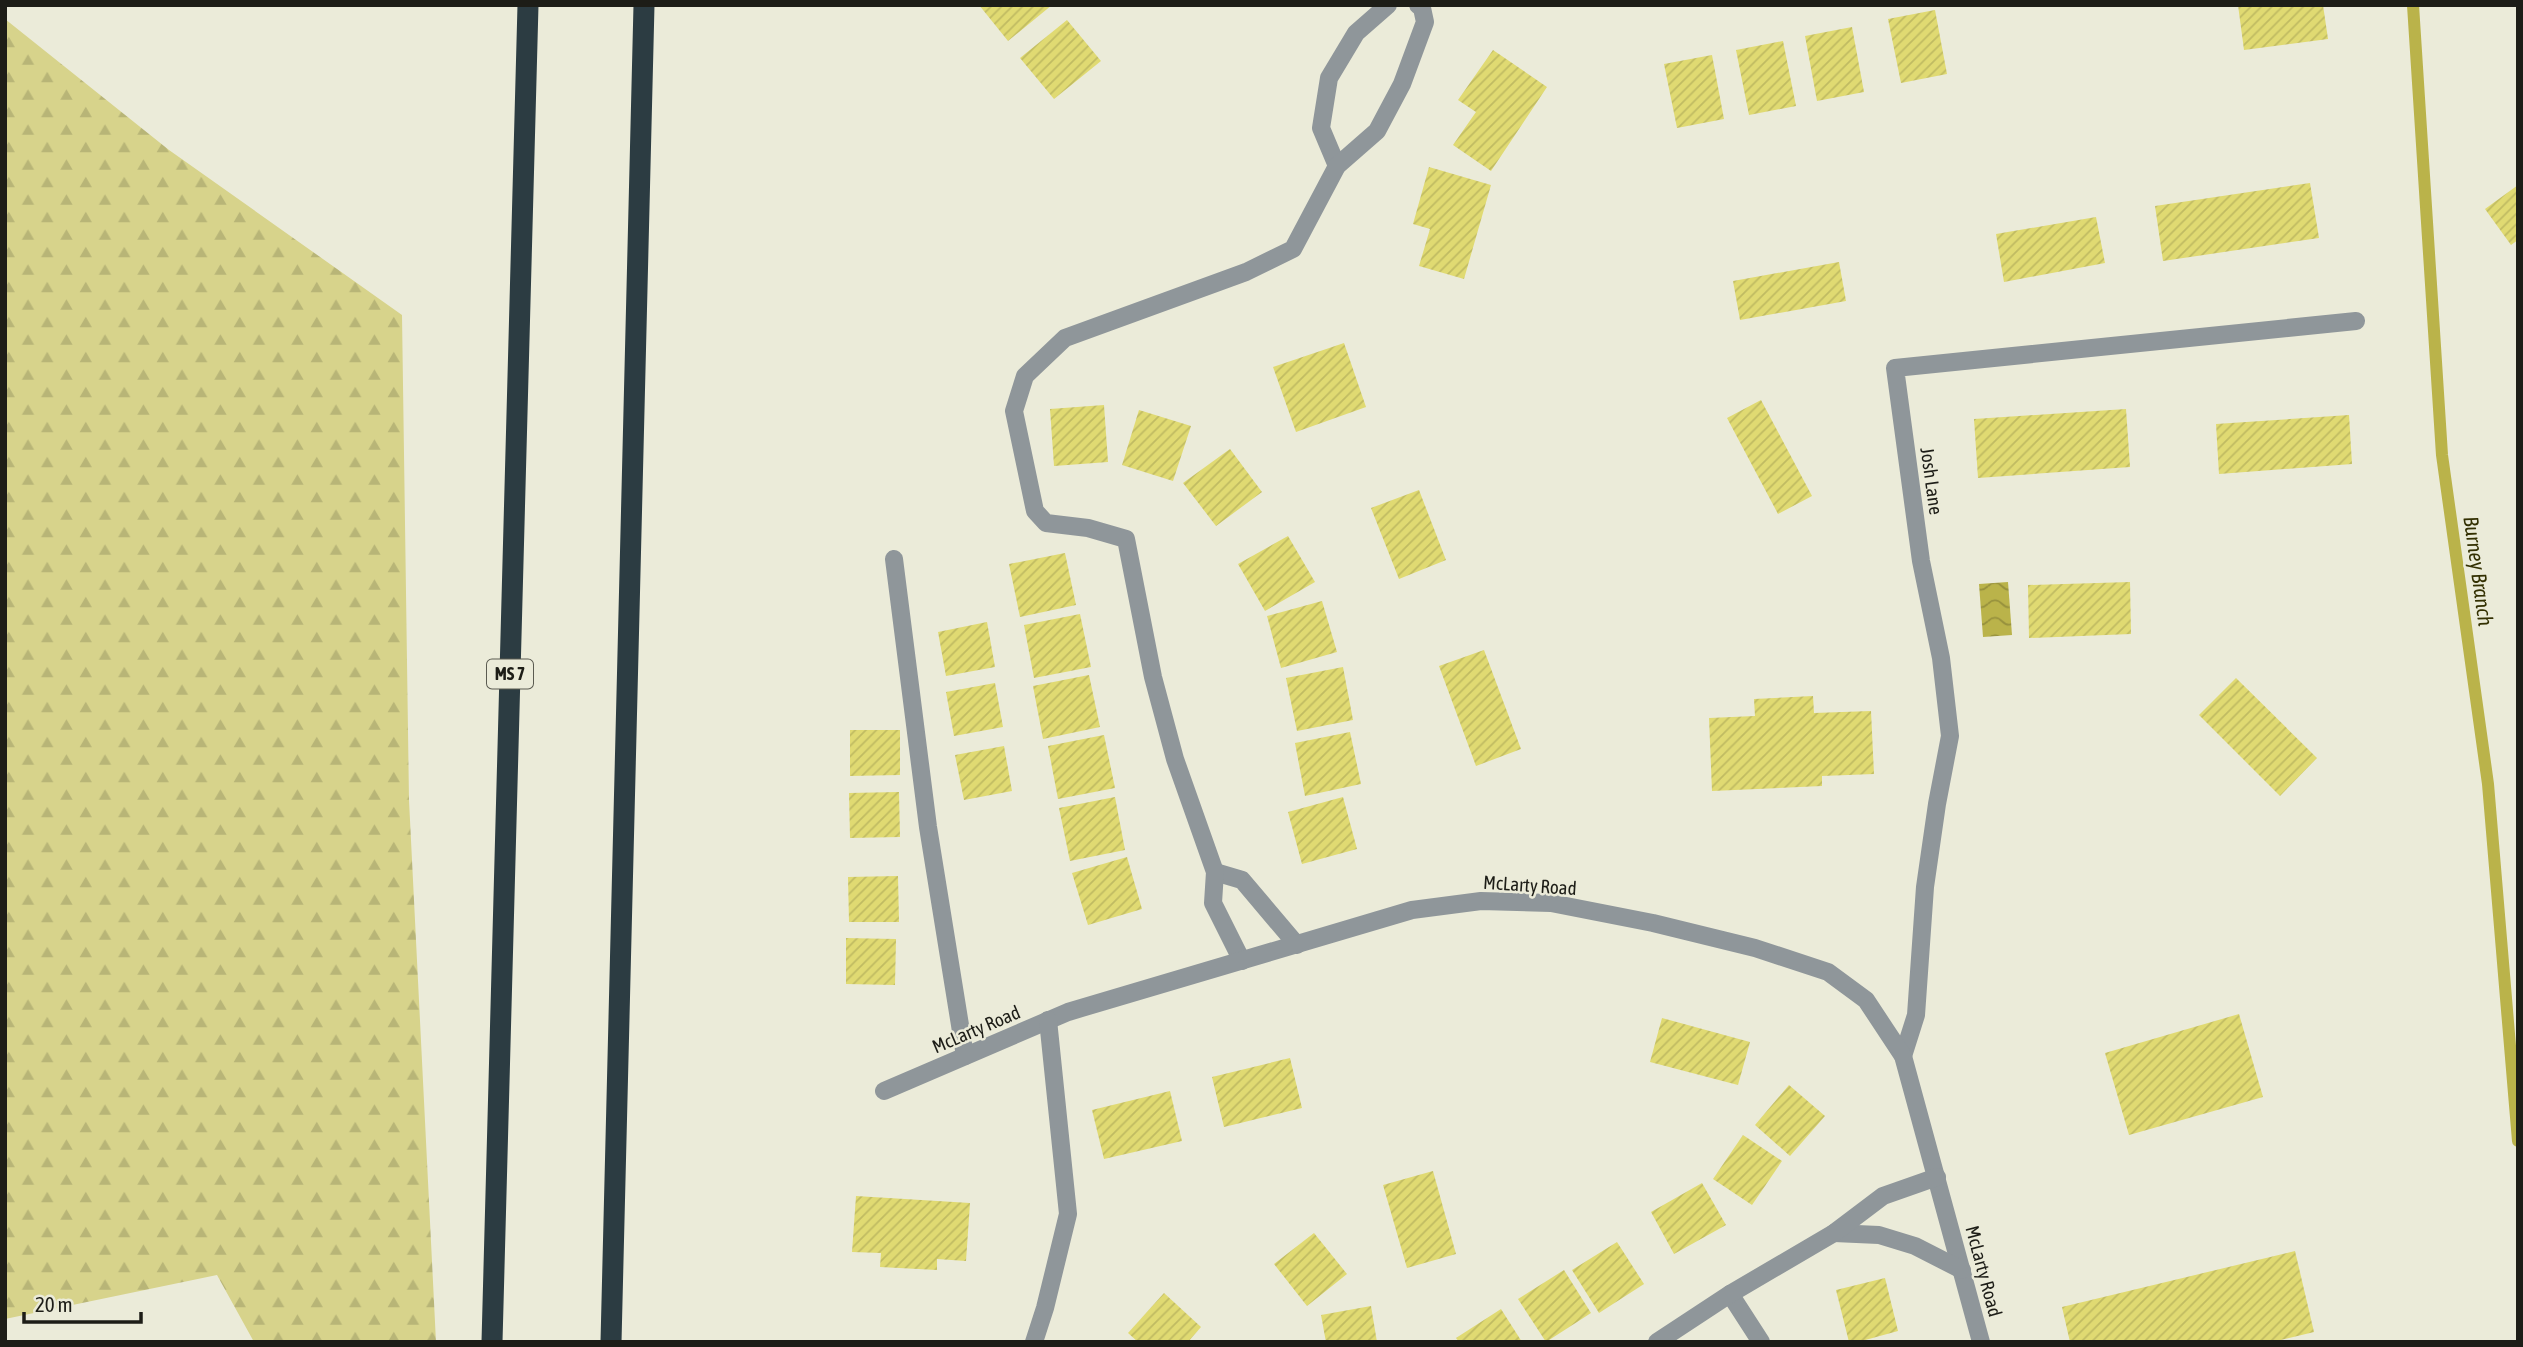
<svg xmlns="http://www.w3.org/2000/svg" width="2523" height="1347" viewBox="0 0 2523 1347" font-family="'Asap Condensed',sans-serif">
	<defs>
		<pattern id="forest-firs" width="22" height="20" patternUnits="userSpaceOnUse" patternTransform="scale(1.75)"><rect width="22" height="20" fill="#d7d38b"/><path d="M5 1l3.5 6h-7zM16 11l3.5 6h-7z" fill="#b8b577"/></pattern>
		<pattern id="water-waves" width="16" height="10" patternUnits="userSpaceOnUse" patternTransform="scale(1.75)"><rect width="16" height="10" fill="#bab34a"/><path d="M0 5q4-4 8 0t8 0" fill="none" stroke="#97913d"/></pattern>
		<pattern id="building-hatch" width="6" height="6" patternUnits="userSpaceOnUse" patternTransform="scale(1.75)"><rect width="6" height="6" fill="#e0da72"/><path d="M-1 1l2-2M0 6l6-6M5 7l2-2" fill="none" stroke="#c0bb62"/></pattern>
	</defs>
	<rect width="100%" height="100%" fill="#ebebd9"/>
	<!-- forest -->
	<polygon fill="url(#forest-firs)" points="5,19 169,150 402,315 409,800 436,1342 254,1342 217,1275 5,1319"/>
	<!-- water -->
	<polygon fill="url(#water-waves)" points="2008,582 2012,635 1983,637 1979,584"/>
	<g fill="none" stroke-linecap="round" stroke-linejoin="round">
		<!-- stream -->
		<polyline stroke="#bab34a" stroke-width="12" points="2413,5 2442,455 2488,784 2518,1141"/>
	</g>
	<!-- building -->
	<g fill="url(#building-hatch)">
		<polygon points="979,5 1052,5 1008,41"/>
		<polygon points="2238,5 2323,5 2328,39 2244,50"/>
		<polygon points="1935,10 1947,74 1901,83 1888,19"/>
		<polygon points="1067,20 1101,61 1054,99 1020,58"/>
		<polygon points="1852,27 1864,92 1817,101 1805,36"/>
		<polygon points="1783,41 1796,106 1749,115 1736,50"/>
		<polygon points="1493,50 1547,87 1491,171 1453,145 1476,112 1458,100"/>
		<polygon points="1712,55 1724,119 1677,128 1664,64"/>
		<polygon points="1429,167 1491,185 1464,279 1419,266 1430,229 1413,224"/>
		<polygon points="2310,183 2319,238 2163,261 2155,206"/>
		<polygon points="2518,185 2518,240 2511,245 2485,209"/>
		<polygon points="2096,217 2105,263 2004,282 1996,234"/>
		<polygon points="1839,262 1846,301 1740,320 1733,281"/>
		<polygon points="1344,343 1366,407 1296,432 1273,367"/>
		<polygon points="1761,400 1812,496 1778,514 1727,418"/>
		<polygon points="1104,405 1108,462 1054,466 1050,409"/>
		<polygon points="2126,409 2130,467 1978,478 1974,419"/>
		<polygon points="1139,410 1191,426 1173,481 1122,465"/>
		<polygon points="2349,415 2352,464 2219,474 2216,424"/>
		<polygon points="1230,449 1262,492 1216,526 1183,483"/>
		<polygon points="1419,490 1446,560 1399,579 1371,508"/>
		<polygon points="1288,536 1315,582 1265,611 1238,564"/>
		<polygon points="1065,553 1076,605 1020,617 1009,564"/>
		<polygon points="2130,582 2131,634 2029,638 2028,585"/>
		<polygon points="1322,601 1337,652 1281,668 1267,616"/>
		<polygon points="1080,614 1091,667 1034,678 1024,625"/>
		<polygon points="987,622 995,667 946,676 938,632"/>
		<polygon points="1484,650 1521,749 1476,766 1439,666"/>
		<polygon points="1343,667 1353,720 1297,731 1286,678"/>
		<polygon points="1089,675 1100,727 1043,739 1033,686"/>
		<polygon points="2236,678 2317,758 2280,796 2199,715"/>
		<polygon points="995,683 1003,727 954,736 946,692"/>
		<polygon points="1813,696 1814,713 1871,711 1874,774 1822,776 1822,786 1712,791 1709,718 1755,716 1754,699"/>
		<polygon points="850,730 900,730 900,775 850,776"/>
		<polygon points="1350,732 1361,784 1305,796 1295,743"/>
		<polygon points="1104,735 1115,788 1058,799 1048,746"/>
		<polygon points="1004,746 1012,791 964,800 955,755"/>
		<polygon points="899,792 900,837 850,838 849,793"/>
		<polygon points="1115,797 1125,850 1070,861 1059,808"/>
		<polygon points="1343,797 1357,849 1302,864 1288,812"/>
		<polygon points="1127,857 1142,909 1088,925 1072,873"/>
		<polygon points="898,876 899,922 849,922 848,877"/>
		<polygon points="846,938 896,939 895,985 846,984"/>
		<polygon points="2239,1014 2263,1097 2129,1135 2105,1053"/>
		<polygon points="1662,1018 1750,1042 1738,1085 1650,1062"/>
		<polygon points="1290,1058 1302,1108 1224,1127 1212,1077"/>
		<polygon points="1789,1085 1825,1116 1790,1156 1755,1125"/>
		<polygon points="1170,1091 1182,1141 1104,1159 1092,1110"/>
		<polygon points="1743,1135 1782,1161 1752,1205 1713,1179"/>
		<polygon points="1433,1171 1456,1254 1407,1268 1383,1185"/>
		<polygon points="1702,1183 1726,1225 1674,1254 1651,1212"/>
		<polygon points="856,1196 970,1203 966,1261 937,1259 937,1270 880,1267 881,1253 852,1252"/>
		<polygon points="1314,1233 1347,1274 1307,1306 1274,1264"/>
		<polygon points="1617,1242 1644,1284 1599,1313 1572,1270"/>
		<polygon points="2295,1251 2314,1332 2272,1342 2070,1342 2062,1307"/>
		<polygon points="1564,1270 1591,1313 1546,1342 1518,1299"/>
		<polygon points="1885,1278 1898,1331 1858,1342 1849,1342 1836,1290"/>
		<polygon points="1164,1293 1201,1327 1188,1342 1138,1342 1128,1333"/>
		<polygon points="1371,1306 1377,1342 1326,1342 1321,1315"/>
		<polygon points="1501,1309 1522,1342 1459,1342 1456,1338"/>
	</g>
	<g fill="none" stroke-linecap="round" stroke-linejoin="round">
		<!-- minor -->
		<g stroke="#8f969a" stroke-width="18">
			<polyline points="1337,166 1321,128 1329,78 1356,33 1388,5"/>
			<polyline points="894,559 928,827 965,1056"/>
			<polyline points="1215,872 1242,880 1297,945"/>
			<polyline points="1242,961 1213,903 1215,872 1175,759 1153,677 1126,539 1088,528 1046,523 1035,511 1014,411 1025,376 1065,338 1246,272 1293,249 1337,166 1377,131 1402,84 1425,22 1422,8 1418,5"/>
			<polyline points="1903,1056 1916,1015 1925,887 1937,804 1950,736 1941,658 1921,561 1895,368 2356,321"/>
			<polyline points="884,1091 1068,1012 1412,910 1481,901 1551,903 1653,923 1755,948 1828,972 1866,1000 1903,1056 1981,1342"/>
			<polyline points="1834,1233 1879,1235 1915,1246 1962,1270"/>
			<polyline points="1730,1294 1761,1342"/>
			<polyline points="1034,1342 1045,1308 1068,1214 1048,1020"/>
			<polyline points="1657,1342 1730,1294 1834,1233 1883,1196 1937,1177"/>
		</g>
		<!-- highway -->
		<g stroke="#2c3c42" stroke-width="21">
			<polyline points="492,1342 528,5"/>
			<polyline points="611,1342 644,5"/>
		</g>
	</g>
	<g text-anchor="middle" stroke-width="5" stroke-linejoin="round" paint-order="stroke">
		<!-- shield labels -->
		<rect fill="#ebebd9" stroke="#5b5b51" stroke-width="2" x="487" y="659.5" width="46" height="29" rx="5"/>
		<g font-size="18" font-weight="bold" fill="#1d1d17">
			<text x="510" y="680">MS 7</text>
		</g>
		<!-- street labels -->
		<g font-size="19" fill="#1d1d17" stroke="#ebebd9">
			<text transform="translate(1932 481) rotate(82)" y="7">Josh Lane</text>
			<text transform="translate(1530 885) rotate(4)" y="7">McLarty Road</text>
			<text transform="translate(976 1029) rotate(-23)" y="7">McLarty Road</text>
			<text transform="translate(1984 1271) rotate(75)" y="7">McLarty Road</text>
		</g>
		<!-- water labels -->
		<g font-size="21" font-style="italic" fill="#333002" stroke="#ebebd9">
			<text transform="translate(2478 571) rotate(82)" y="7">Burney Branch</text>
		</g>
	</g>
	<!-- border -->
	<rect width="2523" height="1347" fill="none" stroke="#1d1d17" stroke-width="14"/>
	<!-- scale -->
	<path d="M24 1312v10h117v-10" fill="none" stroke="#1d1d17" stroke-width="3.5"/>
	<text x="35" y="1312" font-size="21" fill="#1d1d17" stroke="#ebebd9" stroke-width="5" paint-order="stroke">20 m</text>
</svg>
